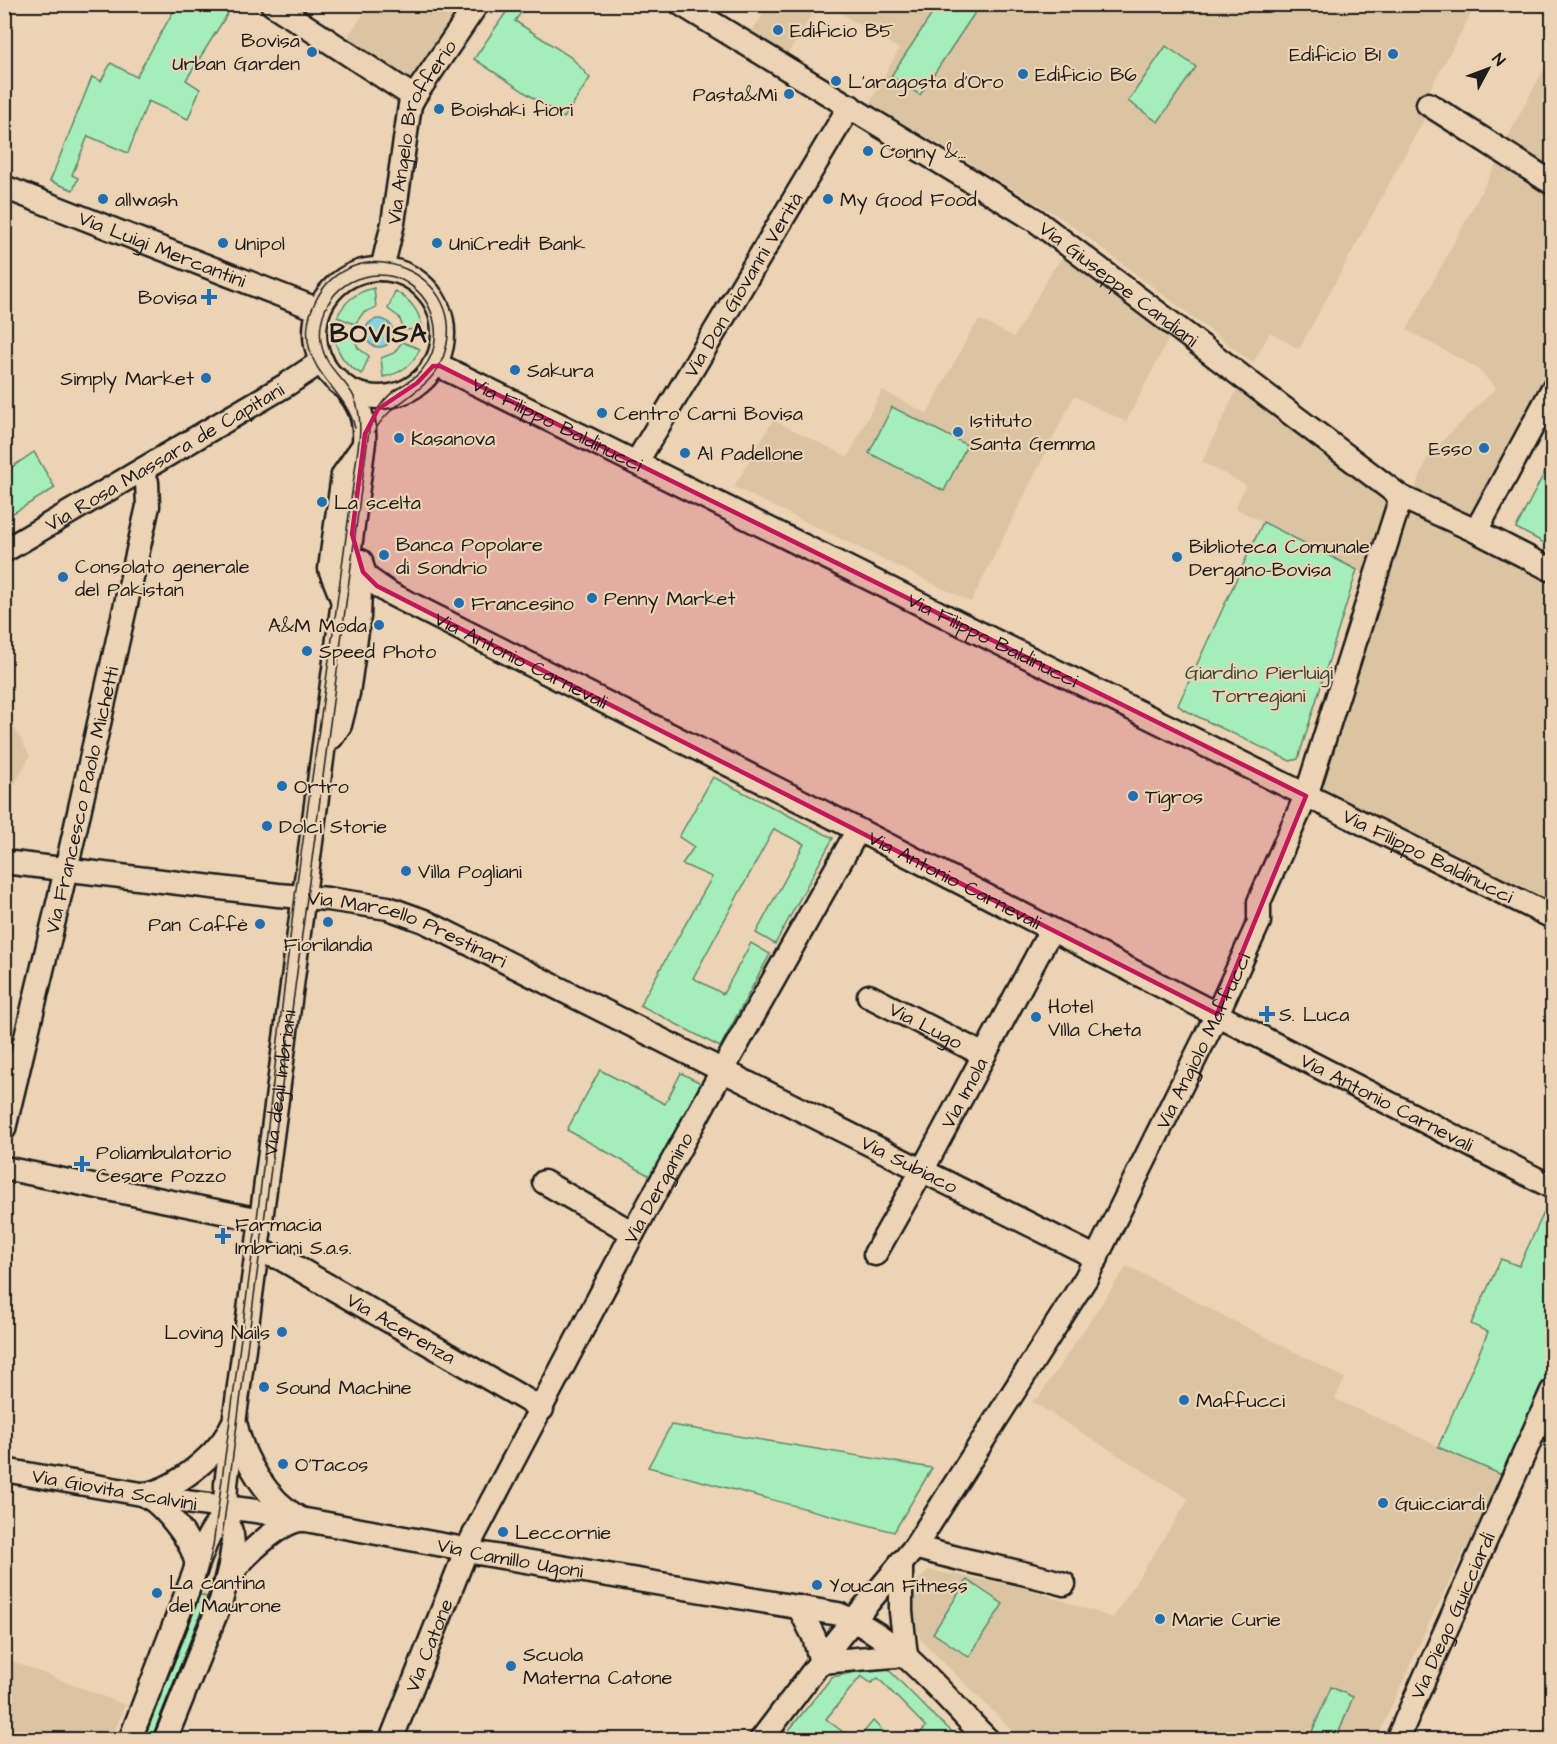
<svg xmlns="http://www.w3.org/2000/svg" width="1557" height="1744" viewBox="0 0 1557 1744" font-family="'Architects Daughter',sans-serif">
	<rect width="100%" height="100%" fill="#ebd3b3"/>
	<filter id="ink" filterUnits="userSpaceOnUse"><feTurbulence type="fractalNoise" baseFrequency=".0167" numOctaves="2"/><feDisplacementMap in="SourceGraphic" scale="12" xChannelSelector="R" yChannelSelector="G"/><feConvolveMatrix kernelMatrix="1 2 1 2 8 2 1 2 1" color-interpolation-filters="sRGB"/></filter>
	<g filter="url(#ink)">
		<!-- built -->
		<g fill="#dbc4a2">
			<polygon points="370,5 476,5 407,92 340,48"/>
			<polygon points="769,5 818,5 787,55 751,33"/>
			<polygon points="827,5 1476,5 1419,109 1427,114 1299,349 1270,332 1253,363 1066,221 870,103 899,49"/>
			<polygon points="1552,54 1552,387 1476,530 1552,570 1552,916 1306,796 1410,501 1429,454 1496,388 1477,368 1407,330 1499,159 1497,157"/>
			<polygon points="1064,256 1171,334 1126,422 1074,396 971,602 734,487 773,420 848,457 882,390 927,414 971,331 980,320 1014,337 1052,271"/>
			<polygon points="1243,377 1400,497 1374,578 1235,508 1246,485 1202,462"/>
			<polygon points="5,712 30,756 5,801 4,801"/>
			<polygon points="1127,1266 1345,1378 1335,1399 1502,1475 1425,1631 1377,1739 1021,1739 920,1639 915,1620 913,1605 915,1585 928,1570 1022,1587 1113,1618 1189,1499 1031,1401 1038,1398"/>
			<polygon points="4,1658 125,1705 111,1739 5,1739"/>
		</g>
		<!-- green -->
		<g fill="#a5edbb" stroke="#60846c" stroke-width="1.5">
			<polygon points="177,5 233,5 186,80 200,89 188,119 148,101 128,153 88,136 72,175 78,178 73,190 50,181 92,77 101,81 111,63 136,77"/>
			<polygon points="511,5 526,5 515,21 572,58 590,78 564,118 474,59"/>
			<polygon points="938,5 980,5 920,95 891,76"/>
			<polygon points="1166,46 1196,67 1158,122 1128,101"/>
			<path d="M374 288 376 307 363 313 355 324 337 317C345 301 356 292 374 288Z"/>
			<path d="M395 291C411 300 419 311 423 329L404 330 399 317 388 309Z"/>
			<path d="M353 335 358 348 369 356 362 374C346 366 338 355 334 337Z"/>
			<path d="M402 342 420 349C412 365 401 374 383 377L381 358 394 353Z"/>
			<polygon points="892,407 967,445 944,491 869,453"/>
			<polygon points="34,452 55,488 5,518 5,472"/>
			<polygon points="1552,458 1552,547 1516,528"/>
			<polygon points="1263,522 1357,570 1298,759 1290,761 1184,710 1178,705"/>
			<polygon points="713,777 833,838 775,944 756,933 804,844 774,829 693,978 723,994 751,943 770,954 720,1047 640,1005 712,877 682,864 694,847 679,837"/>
			<polygon points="600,1070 665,1104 681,1073 701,1083 650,1176 567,1130"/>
			<polygon points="1548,1204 1552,1206 1552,1364 1502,1475 1438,1447 1488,1332 1471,1324 1501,1259 1519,1266"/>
			<polygon points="671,1425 932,1468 894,1532 648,1467"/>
			<polygon points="967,1580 1003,1604 969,1657 933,1633"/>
			<polygon points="196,1593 212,1599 157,1739 137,1740"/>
			<polygon points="885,1666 936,1718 961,1739 914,1739 926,1727 878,1678 871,1683 861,1676 826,1719 852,1739 792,1738 789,1730 832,1677"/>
			<polygon points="1331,1687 1353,1697 1336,1739 1309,1739"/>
			<polygon points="873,1721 891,1739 858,1739"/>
		</g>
		<!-- water -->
		<circle fill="#83d4dd" stroke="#5a8a90" stroke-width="1.5" cx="379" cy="333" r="14"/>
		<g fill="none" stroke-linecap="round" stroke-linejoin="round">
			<!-- minor casing -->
			<g stroke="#1c1c1c" stroke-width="27">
				<g id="minor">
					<polyline points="272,4 414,97"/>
					<path id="s1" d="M681 4 1035 220 1401 497 1476 531 1552 570"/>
					<polyline points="1428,104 1552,183"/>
					<path id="s2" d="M4 187 319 310"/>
					<path id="s3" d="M382 269 393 223 410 105 414 97 477 4"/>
					<circle cx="379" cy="333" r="64"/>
					<path id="s4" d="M433 366H440L477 384 1552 917"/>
					<path id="s5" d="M636 463 850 106"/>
					<polyline points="1476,531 1552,390"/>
					<path id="s6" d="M4 551 286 385 322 361"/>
					<path id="s7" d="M362 566 366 577 389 593 872 837 1552 1187"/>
					<polyline points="342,599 330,569 333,546 343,475 361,449"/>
					<polyline points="332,737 340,725 348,693 359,617 361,561"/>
					<path id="s8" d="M4 862 278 895 328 899 388 908 424 921 1097 1258"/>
					<path id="s9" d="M869 996 984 1055"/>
					<path id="s10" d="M4 1129 66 870 148 506 147 482 141 471"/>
					<polyline points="4,1168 261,1220"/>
					<polyline points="544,1182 633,1233"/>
					<path id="s11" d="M257 1251 280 1258 542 1409"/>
					<path id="s12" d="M875 1254 922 1171 1051 930"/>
					<path d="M236 1426C244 1461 267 1500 299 1518"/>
					<path id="s13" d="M4 1470 193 1503 256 1511 454 1547 466 1551 838 1614C900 1637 941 1694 988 1740"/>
					<path d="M145 1494C175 1490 220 1453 232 1425"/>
					<path d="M144 1495C162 1503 190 1538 195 1558 197 1563 196 1567 195 1572"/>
					<path d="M915 1547C964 1562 1015 1569 1064 1584"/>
					<polyline points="901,1562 901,1612 906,1655"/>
					<path d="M229 1578C239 1560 281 1520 302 1520"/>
					<polyline points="799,1607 814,1637 821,1662"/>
					<polyline points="821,1662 906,1655"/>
					<path d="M130 1740 207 1540C212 1528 222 1520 225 1507"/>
					<path id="s14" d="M165 1740 221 1601 230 1566 233 1545 232 1535 225 1512 226 1484 364 442C366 415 356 397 336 379"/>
					<path id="s15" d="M391 1740 466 1551 475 1533 633 1233 722 1071 858 830"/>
					<path id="s16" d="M761 1740 840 1636 915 1547 1086 1278 1217 1014 1259 922V902L1306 796 1401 497"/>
					<path id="s17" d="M1397 1740 1552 1391"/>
				</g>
			</g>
			<!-- minor -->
			<use href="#minor" stroke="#ebd3b3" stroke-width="22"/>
			<!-- tram -->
			<g stroke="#1c1c1c" stroke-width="1.5">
				<path d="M355 428C346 392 313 378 308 341 306 327 309 314 315 302 350 227 466 269 446 348 435 394 395 394 374 432"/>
				<path d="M142 1740C167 1678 199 1611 213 1546L257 1219 295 896 334 625 359 441C361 425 360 411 354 397 347 382 334 374 327 360 310 328 327 285 364 277 378 273 395 275 407 283 437 302 445 343 422 370 416 378 408 382 400 387 384 397 374 412 369 430L221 1545 210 1590 151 1740"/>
			</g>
		</g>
	</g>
	<!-- marked area -->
	<path fill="#c2185b" fill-opacity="0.2" stroke="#c2185b" stroke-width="4.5" stroke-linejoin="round" d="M433 366H440L1306 796 1217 1014 377 586 363 572 352 534 365 434 378 409 417 383Z"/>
	<!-- markers -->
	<g fill="#1f6fb2" stroke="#ebd3b3" stroke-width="2">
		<circle cx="778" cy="30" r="6"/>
		<circle cx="312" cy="52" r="6"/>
		<circle cx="1393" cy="54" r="6"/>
		<circle cx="1023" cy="74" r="6"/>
		<circle cx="836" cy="81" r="6"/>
		<circle cx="789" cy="94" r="6"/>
		<circle cx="439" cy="109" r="6"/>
		<circle cx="868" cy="151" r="6"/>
		<circle cx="103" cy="199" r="6"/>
		<circle cx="828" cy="199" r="6"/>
		<circle cx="223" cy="243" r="6"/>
		<circle cx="437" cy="243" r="6"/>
		<path d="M206 288h6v6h6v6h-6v6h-6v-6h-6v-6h6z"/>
		<circle cx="515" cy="370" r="6"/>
		<circle cx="206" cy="378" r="6"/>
		<circle cx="602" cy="413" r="6"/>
		<circle cx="958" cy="432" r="6"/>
		<circle cx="399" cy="438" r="6"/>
		<circle cx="1484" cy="448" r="6"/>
		<circle cx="685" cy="453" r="6"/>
		<circle cx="322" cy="502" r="6"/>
		<circle cx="384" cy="555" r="6"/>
		<circle cx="1177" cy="557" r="6"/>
		<circle cx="63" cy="577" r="6"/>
		<circle cx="592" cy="598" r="6"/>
		<circle cx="459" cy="603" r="6"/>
		<circle cx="379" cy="625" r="6"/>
		<circle cx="307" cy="651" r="6"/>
		<circle cx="282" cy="786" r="6"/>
		<circle cx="1133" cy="796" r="6"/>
		<circle cx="267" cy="826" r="6"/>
		<circle cx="406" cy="871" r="6"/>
		<circle cx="328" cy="922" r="6"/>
		<circle cx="260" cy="924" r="6"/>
		<path d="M1264 1005h6v6h6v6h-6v6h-6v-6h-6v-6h6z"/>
		<circle cx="1036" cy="1017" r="6"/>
		<path d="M79 1155h6v6h6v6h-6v6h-6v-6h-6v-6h6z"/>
		<path d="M220 1227h6v6h6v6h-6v6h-6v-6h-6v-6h6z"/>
		<circle cx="282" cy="1332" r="6"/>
		<circle cx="264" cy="1387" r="6"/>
		<circle cx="1184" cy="1400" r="6"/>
		<circle cx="283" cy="1464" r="6"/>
		<circle cx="1383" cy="1503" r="6"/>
		<circle cx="503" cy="1532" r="6"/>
		<circle cx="817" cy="1585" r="6"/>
		<circle cx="157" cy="1593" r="6"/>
		<circle cx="1160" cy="1619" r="6"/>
		<circle cx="511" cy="1666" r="6"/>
	</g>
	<g text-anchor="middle" stroke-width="4.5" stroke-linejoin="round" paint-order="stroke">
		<!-- poi labels -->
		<g font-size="20" fill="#1c1c1c" stroke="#ebd3b3" text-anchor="start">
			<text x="790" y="37">Edificio B5</text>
			<text x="300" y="47" text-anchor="end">Bovisa<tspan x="300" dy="23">Urban Garden</tspan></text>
			<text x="1381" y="61" text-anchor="end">Edificio B1</text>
			<text x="1035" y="81">Edificio B6</text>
			<text x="848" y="88">L'aragosta d'Oro</text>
			<text x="777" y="101" text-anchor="end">Pasta&amp;Mi</text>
			<text x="451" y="116">Boishaki fiori</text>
			<text x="880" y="158">Conny &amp;…</text>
			<text x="115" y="206">allwash</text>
			<text x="840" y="206">My Good Food</text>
			<text x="235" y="250">Unipol</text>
			<text x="449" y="250">UniCredit Bank</text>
			<text x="197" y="304" text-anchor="end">Bovisa</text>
			<text x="527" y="377">Sakura</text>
			<text x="194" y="385" text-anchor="end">Simply Market</text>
			<text x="614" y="420">Centro Carni Bovisa</text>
			<text x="970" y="427">Istituto<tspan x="970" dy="23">Santa Gemma</tspan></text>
			<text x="411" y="445">Kasanova</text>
			<text x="1472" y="455" text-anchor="end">Esso</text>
			<text x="697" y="460">Al Padellone</text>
			<text x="334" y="509">La scelta</text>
			<text x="396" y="551">Banca Popolare<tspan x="396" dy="23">di Sondrio</tspan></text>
			<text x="1189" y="553">Biblioteca Comunale<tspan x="1189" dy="23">Dergano-Bovisa</tspan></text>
			<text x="75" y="573">Consolato generale<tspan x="75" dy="23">del Pakistan</tspan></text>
			<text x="604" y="605">Penny Market</text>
			<text x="471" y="610">Francesino</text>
			<text x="367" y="632" text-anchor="end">A&amp;M Moda</text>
			<text x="319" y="658">Speed Photo</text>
			<text x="294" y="793">Ortro</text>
			<text x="1145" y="803">Tigros</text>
			<text x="279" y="833">Dolci Storie</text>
			<text x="418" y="878">Villa Pogliani</text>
			<text x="248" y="931" text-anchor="end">Pan Caffè</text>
			<text x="328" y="951" text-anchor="middle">Fiorilandia</text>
			<text x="1048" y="1013">Hotel<tspan x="1048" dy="23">VIlla Cheta</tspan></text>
			<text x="1279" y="1021">S. Luca</text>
			<text x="96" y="1159">Poliambulatorio<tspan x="96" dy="23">Cesare Pozzo</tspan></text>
			<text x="235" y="1231">Farmacia<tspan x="235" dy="23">Imbriani S.a.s.</tspan></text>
			<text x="270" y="1339" text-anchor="end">Loving Nails</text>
			<text x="276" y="1394">Sound Machine</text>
			<text x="1196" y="1407">Maffucci</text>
			<text x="295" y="1471">O'Tacos</text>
			<text x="1395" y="1510">Guicciardi</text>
			<text x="515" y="1539">Leccornie</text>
			<text x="169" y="1589">La cantina<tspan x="169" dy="23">del Maurone</tspan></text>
			<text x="829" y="1592">Youcan Fitness</text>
			<text x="1172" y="1626">Marie Curie</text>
			<text x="523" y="1661">Scuola<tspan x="523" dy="23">Materna Catone</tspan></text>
		</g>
		<!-- street labels -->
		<g font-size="20" fill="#1c1c1c" stroke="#ebd3b3">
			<text dy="7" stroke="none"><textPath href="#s3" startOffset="144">Via Angelo Brofferio</textPath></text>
			<text dy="7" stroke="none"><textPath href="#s2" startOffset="170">Via Luigi Mercantini</textPath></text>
			<text dy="7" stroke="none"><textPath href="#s1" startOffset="520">Via Giuseppe Candiani</textPath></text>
			<text dy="7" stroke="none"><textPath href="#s5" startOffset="208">Via Don Giovanni Verità</textPath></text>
			<text dy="7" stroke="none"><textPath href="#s4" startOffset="138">Via Filippo Baldinucci</textPath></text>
			<text dy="7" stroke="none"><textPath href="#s6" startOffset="186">Via Rosa Massara de Capitani</textPath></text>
			<text dy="7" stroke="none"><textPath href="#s4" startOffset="624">Via Filippo Baldinucci</textPath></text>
			<text dy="7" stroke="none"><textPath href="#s7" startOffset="188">Via Antonio Carnevali</textPath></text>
			<text dy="7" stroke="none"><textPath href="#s10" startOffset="338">Via Francesco Paolo Michetti</textPath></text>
			<text dy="7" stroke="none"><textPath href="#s4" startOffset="1110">Via Filippo Baldinucci</textPath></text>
			<text dy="7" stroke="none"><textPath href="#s7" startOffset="674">Via Antonio Carnevali</textPath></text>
			<text dy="7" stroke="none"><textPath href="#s8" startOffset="411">Via Marcello Prestinari</textPath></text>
			<text dy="7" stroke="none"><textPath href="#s9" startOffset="64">Via Lugo</textPath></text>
			<text dy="7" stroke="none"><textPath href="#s16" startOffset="830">Via Angiolo Maffucci</textPath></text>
			<text dy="7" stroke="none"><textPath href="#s14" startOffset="674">Via degli Imbriani</textPath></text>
			<text dy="7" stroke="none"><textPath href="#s12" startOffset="184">Via Imola</textPath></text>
			<text dy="7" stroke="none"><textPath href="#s7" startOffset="1160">Via Antonio Carnevali</textPath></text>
			<text dy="7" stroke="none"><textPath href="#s8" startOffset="968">Via Subiaco</textPath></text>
			<text dy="7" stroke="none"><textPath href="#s15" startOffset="614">Via Derganino</textPath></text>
			<text dy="7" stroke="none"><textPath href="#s11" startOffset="164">Via Acerenza</textPath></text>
			<text dy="7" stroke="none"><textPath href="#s13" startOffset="112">Via Giovita Scalvini</textPath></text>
			<text dy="7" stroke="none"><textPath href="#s13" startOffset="514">Via Camillo Ugoni</textPath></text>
			<text dy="7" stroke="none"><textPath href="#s17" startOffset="136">Via Diego Guicciardi</textPath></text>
			<text dy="7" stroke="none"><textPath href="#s15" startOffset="102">Via Catone</textPath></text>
		</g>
		<!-- park labels -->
		<g font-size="20" fill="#37463c" stroke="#ebd3b3">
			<text x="1259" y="679">Giardino Pierluigi<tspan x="1259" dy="23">Torregiani</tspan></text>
		</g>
		<!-- district labels -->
		<g font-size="26" font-weight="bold" letter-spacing="1.5" fill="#1c1c1c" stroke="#ebd3b3">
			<text x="379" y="342">BOVISA</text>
		</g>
	</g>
	<!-- margin -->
	<rect width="1557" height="1744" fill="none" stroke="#ebd3b3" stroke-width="24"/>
	<rect x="12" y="12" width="1533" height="1720" fill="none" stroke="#1c1c1c" stroke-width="2" filter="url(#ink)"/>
	<!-- north arrow -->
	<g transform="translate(1488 69) rotate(49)" stroke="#ebd3b3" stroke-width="4.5" paint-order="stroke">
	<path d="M0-4.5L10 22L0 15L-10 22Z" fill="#1c1c1c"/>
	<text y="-9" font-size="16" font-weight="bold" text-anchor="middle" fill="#1c1c1c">N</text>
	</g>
</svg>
